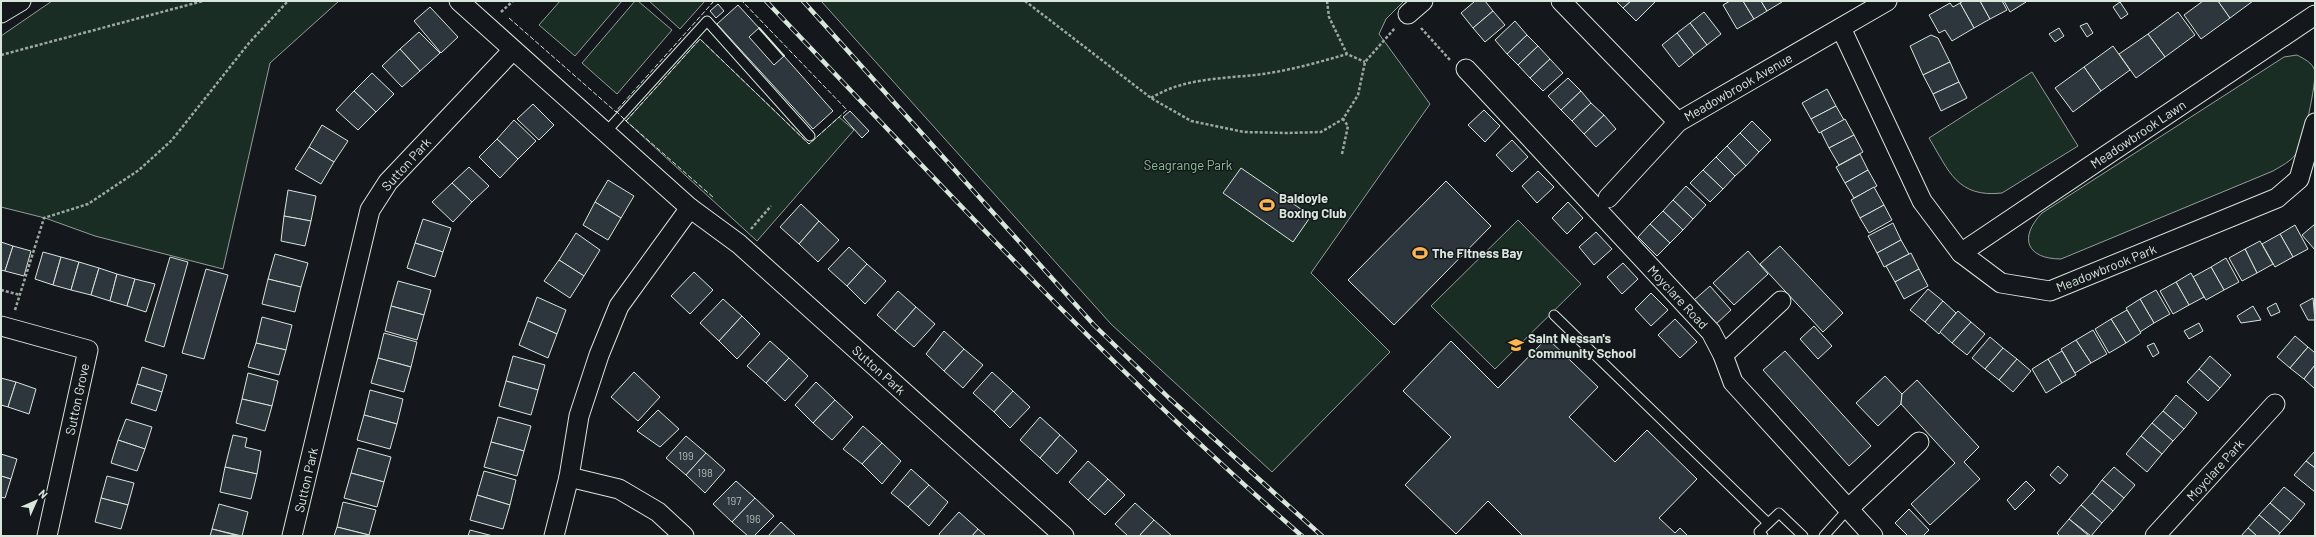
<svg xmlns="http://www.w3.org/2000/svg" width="2316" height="537" viewBox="0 0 2316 537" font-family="Barlow,sans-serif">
	<rect width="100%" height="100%" fill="#14181c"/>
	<!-- green -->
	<g fill="#1a2d24" stroke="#939e99">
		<polygon points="52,1 339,1 270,63 223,269 95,236 45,218 1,207 1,36"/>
		<polygon points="560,1 622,1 575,56 539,25"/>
		<polygon points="635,1 638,1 672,30 617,94 582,63"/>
		<polygon points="649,1 705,1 680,29"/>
		<polygon points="821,1 1404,1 1386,19 1379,34 1430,104 1311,273 1390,352 1272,472 1111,324"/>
		<polygon points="700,39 809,144 839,117 854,130 757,241 626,121"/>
		<path d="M2297 55C2304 59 2312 62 2315 71 2316 84 2304 143 2296 154 2290 162 2281 166 2273 171L2061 259C2027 259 2018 238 2042 213L2284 57Z"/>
		<path d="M2032 72 2078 146 2002 193C1957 198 1949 171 1929 138Z"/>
		<polygon points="1518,220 1581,284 1495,369 1431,306"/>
	</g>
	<!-- building -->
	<g fill="#2c363c" stroke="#d8e6dc">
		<polygon points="1475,1 1485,1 1493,11 1473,28 1461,13"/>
		<polygon points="1616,1 1631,1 1623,8"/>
		<polygon points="1631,1 1653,1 1655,2 1636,21 1623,8"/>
		<polygon points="1730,1 1743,1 1754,19 1737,29 1723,5"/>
		<polygon points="1743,1 1761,1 1767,11 1754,19"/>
		<polygon points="1761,1 1781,1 1782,2 1767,11"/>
		<polygon points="1963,1 1980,1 1990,19 1974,28 1960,3"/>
		<polygon points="1980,1 2002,1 2007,10 1990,19"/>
		<polygon points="2004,1 2026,1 2026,2 2010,12"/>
		<polygon points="2203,1 2218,1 2230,18 2201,39 2184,15"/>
		<polygon points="2218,1 2253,1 2230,18"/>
		<polygon points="2120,2 2128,14 2121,19 2113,7"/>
		<polygon points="1950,3 1953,7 1960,3 1974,28 1952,41 1945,30 1939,33 1929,15"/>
		<polygon points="718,4 724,11 716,18 710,11"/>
		<polygon points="738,5 759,28 749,37 774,65 784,56 833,111 813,129 717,24"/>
		<polygon points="430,7 458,37 441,53 414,21"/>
		<polygon points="1493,11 1505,25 1485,42 1473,28"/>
		<polygon points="1704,12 1721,34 1707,45 1690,23"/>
		<polygon points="2178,12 2195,35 2165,57 2148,34"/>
		<polygon points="1515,21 1527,35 1507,54 1495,40"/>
		<polygon points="1690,23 1707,45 1694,55 1677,33"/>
		<polygon points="2087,23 2093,33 2087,37 2080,26"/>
		<polygon points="2059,28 2064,36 2055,42 2049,34"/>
		<polygon points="419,32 440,53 420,71 400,49"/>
		<polygon points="1677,33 1694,55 1679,67 1662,45"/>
		<polygon points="2148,34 2165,57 2136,78 2119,54"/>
		<polygon points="1527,35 1538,46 1518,65 1507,54"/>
		<polygon points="1931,35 1938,38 1950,62 1923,75 1910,46"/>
		<polygon points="1538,46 1550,59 1530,78 1518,65"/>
		<polygon points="2113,46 2130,70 2101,91 2084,67"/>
		<polygon points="400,49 420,71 402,87 382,66"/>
		<polygon points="1550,59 1563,73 1543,91 1530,78"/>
		<polygon points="1950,62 1959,82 1933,94 1923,75"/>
		<polygon points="2084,67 2101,91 2073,112 2055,88"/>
		<polygon points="372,73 394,94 376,112 354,91"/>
		<polygon points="1568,78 1581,91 1561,110 1548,96"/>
		<polygon points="1959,82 1967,98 1941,111 1933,94"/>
		<polygon points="1827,89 1836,106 1811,119 1802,103"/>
		<polygon points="354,91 376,112 358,130 336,110"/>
		<polygon points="1581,91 1591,103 1572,121 1561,110"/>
		<polygon points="1591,103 1604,115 1584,134 1572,121"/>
		<polygon points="533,104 554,125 539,140 517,119"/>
		<polygon points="1836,106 1844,120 1819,133 1811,119"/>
		<polygon points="1484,110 1500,126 1485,142 1468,125"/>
		<polygon points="850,111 869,131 862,138 843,117"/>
		<polygon points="1604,115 1616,129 1596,147 1584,134"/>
		<polygon points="1845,119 1854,135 1829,148 1821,132"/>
		<polygon points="514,120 536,141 518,159 497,139"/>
		<polygon points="1752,121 1771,140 1759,152 1740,133"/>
		<polygon points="322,125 348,141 334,162 309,147"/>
		<polygon points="1740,133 1759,152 1746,166 1727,146"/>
		<polygon points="1854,135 1863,152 1839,165 1829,148"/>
		<polygon points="497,139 518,159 500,178 479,157"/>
		<polygon points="1512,140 1528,157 1512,172 1496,155"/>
		<polygon points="1727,146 1746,166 1735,176 1716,157"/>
		<polygon points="309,147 334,162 321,184 295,169"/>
		<polygon points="1860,154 1868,170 1845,183 1836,167"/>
		<polygon points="1716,157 1735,176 1723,189 1703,170"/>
		<polygon points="469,167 489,186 472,202 452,183"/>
		<polygon points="1241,168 1311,216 1293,242 1223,193"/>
		<polygon points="1703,170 1723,189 1710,202 1690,183"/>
		<polygon points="1868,170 1877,186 1854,198 1845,183"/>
		<polygon points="1538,171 1554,187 1537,203 1522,186"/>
		<polygon points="608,180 634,196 621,218 595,202"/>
		<polygon points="1446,181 1491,226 1394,325 1348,280"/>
		<polygon points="452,183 472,202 453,222 432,202"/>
		<polygon points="1686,186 1706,205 1693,219 1673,200"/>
		<polygon points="1874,187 1884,205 1860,218 1851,200"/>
		<polygon points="288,190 316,196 311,221 284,216"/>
		<polygon points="1673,200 1693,219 1683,230 1663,211"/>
		<polygon points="595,202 621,218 608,240 583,225"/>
		<polygon points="1568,202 1583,218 1567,234 1552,218"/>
		<polygon points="801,204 819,221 799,244 780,227"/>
		<polygon points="1884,205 1892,220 1869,233 1860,218"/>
		<polygon points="1663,211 1683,230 1670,243 1650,224"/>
		<polygon points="284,216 311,221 305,246 281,241"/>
		<polygon points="423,219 451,228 443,252 415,243"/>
		<polygon points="819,221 839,240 818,262 799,244"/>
		<polygon points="1893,223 1901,240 1877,253 1868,236"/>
		<polygon points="1650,224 1670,243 1657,256 1638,237"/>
		<polygon points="2315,224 2315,250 2302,235"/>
		<polygon points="2295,225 2308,249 2293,257 2280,234"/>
		<polygon points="1596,232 1612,249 1594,265 1579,247"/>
		<polygon points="576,233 600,250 584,276 559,260"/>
		<polygon points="2280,234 2293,257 2275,267 2262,244"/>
		<polygon points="1901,240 1909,254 1884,267 1877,253"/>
		<polygon points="2260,241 2273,264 2257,273 2245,249"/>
		<polygon points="1,242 13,246 5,271 1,270"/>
		<polygon points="415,243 443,252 435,277 407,268"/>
		<polygon points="13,246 31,251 24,276 5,271"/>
		<polygon points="1780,246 1843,313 1823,332 1760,264"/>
		<polygon points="849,247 867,264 847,286 828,269"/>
		<polygon points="2245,249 2257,273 2242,281 2229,258"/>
		<polygon points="1748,251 1768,274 1734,305 1713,283"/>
		<polygon points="43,252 61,257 53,285 35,279"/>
		<polygon points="1911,253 1919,269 1895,282 1886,266"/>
		<polygon points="275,254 308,263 301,287 268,279"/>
		<polygon points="61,257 79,262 71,290 53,285"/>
		<polygon points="170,257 188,262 164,347 145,341"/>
		<polygon points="2226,258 2239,282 2224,290 2211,267"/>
		<polygon points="559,260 584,276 570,298 544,281"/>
		<polygon points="79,262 99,268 91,295 71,290"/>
		<polygon points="1623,263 1638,279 1622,294 1607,277"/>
		<polygon points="867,264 886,281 865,304 847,286"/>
		<polygon points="2211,267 2224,290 2206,300 2193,277"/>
		<polygon points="99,268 117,274 110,301 91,295"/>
		<polygon points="206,269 228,275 204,359 182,353"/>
		<polygon points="1919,269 1928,286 1904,299 1895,282"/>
		<polygon points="694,272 713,290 690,314 671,296"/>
		<polygon points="2191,273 2204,297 2189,305 2176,282"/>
		<polygon points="117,274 135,279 127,306 110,301"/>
		<polygon points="135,279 155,284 146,312 127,306"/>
		<polygon points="268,279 301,287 295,312 262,304"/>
		<polygon points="398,281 431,290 424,315 391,306"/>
		<polygon points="2176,282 2189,305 2173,314 2160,291"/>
		<polygon points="1710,286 1731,310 1715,325 1693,301"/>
		<polygon points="1928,289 1943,301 1925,322 1910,310"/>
		<polygon points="2156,290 2170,314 2154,323 2140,299"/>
		<polygon points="898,291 916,307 895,331 877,315"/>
		<polygon points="1651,293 1668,310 1651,326 1635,309"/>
		<polygon points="537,297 566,310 557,334 528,321"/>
		<polygon points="2313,298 2315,320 2308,320 2300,305"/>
		<polygon points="723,299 742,316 719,341 700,323"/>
		<polygon points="2140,299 2154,323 2140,332 2126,308"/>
		<polygon points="1943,301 1956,313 1939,334 1925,322"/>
		<polygon points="2276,303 2280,312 2271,316 2267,308"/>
		<polygon points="391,306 424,315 417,340 385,331"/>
		<polygon points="2253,306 2261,320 2241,323 2237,316"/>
		<polygon points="916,307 935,324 914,347 895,331"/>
		<polygon points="2127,310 2141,333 2126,343 2111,319"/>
		<polygon points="1958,311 1971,322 1952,343 1940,332"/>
		<polygon points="742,316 760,334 737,359 719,341"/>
		<polygon points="262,317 292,325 286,350 256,343"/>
		<polygon points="1675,319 1697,342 1680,358 1658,335"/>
		<polygon points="2111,319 2126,343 2109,353 2095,329"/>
		<polygon points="528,321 557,334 548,358 519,345"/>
		<polygon points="1971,322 1985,334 1967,355 1952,343"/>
		<polygon points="2199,323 2203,331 2189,339 2184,331"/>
		<polygon points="1814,326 1832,346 1818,359 1800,339"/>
		<polygon points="2093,330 2107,354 2091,363 2076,340"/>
		<polygon points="944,331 964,349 944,371 926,354"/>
		<polygon points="384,333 417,342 411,367 378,358"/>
		<polygon points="2295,336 2308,347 2290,368 2277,357"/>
		<polygon points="1990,337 2003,348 1985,369 1972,358"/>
		<polygon points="1547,338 1598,387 1569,417 1615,462 1647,430 1697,479 1659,518 1675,533 1680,528 1688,536 1523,536 1488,501 1456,534 1405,485 1451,437 1403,391 1451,341 1498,388"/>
		<polygon points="2076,340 2091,363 2075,373 2061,349"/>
		<polygon points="770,341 789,358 766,383 747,366"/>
		<polygon points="256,343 286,350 279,375 248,367"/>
		<polygon points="2154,343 2159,353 2153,357 2147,346"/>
		<polygon points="2308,347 2315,353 2315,365 2304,379 2290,368"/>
		<polygon points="2003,348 2017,359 1999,380 1985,369"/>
		<polygon points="964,349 983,365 963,388 944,371"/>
		<polygon points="1785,351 1871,446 1849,466 1763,370"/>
		<polygon points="2062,351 2076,375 2062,383 2048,359"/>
		<polygon points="513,356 545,365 538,390 506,381"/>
		<polygon points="2210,356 2231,375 2220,388 2199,369"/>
		<polygon points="378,358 411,367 404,392 371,383"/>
		<polygon points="789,358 808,376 785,401 766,383"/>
		<polygon points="2017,359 2031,371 2013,392 1999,380"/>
		<polygon points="2048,359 2062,383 2046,393 2032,369"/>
		<polygon points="2315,365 2315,389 2304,379"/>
		<polygon points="142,367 167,375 162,392 137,384"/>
		<polygon points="2199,369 2220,388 2208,401 2187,382"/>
		<polygon points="634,372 660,397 638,421 611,397"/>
		<polygon points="992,372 1013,391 994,412 973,393"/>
		<polygon points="248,373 278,381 272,406 242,399"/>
		<polygon points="1885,376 1902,394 1901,404 1878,426 1856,403"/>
		<polygon points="1,378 16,382 8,407 1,405"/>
		<polygon points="1917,380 1979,447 1964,462 1980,479 1930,525 1911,504 1955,463 1901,404 1902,394"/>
		<polygon points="506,381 538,390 531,415 499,406"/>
		<polygon points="16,382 36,389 29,414 8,407"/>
		<polygon points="816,382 835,400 813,423 795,405"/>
		<polygon points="137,384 162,392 156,411 131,403"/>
		<polygon points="370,390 403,399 397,424 364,415"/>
		<polygon points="1013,391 1030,407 1010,428 994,412"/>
		<polygon points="2176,395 2197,413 2184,429 2163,411"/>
		<polygon points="242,399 272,406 265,431 236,423"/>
		<polygon points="835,400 853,417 832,440 813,423"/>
		<polygon points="658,410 679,429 660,447 637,431"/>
		<polygon points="2163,411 2184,429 2173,441 2152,423"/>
		<polygon points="364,415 397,424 390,449 357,440"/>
		<polygon points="498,417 531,426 524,451 491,442"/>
		<polygon points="1040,417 1060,435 1040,458 1020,440"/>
		<polygon points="126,419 152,427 145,449 118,440"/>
		<polygon points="2152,423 2173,441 2162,454 2141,436"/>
		<polygon points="863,426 882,443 862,464 843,449"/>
		<polygon points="233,435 247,438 245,447 261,451 257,474 225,467"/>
		<polygon points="1060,435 1077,451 1057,474 1040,458"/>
		<polygon points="686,436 706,453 686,475 666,458"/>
		<polygon points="2141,436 2162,454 2147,472 2126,454"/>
		<polygon points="118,440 145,449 137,471 111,463"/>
		<polygon points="491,442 524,451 517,476 484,467"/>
		<polygon points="882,443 901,461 882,484 862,464"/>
		<polygon points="358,448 391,457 384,482 351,473"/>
		<polygon points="2315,451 2315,468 2306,461"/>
		<polygon points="706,453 725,470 705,493 686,475"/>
		<polygon points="1,454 17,459 11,479 1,476"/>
		<polygon points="1088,461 1108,479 1088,500 1069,482"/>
		<polygon points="2306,461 2315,468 2315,492 2294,475"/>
		<polygon points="2058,466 2068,475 2060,484 2050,475"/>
		<polygon points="225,467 257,474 251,499 220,492"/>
		<polygon points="2114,467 2135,485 2124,498 2102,480"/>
		<polygon points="911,469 929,485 908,507 891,493"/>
		<polygon points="484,471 516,480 510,505 477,495"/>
		<polygon points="351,473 384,482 377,507 344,498"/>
		<polygon points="1,476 11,479 5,498 1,497"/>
		<polygon points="107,476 134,483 128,505 101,498"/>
		<polygon points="1108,479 1125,495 1105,515 1088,500"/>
		<polygon points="2102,480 2124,498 2113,511 2092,493"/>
		<polygon points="736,481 755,498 732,522 713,504"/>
		<polygon points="2026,481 2035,490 2015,510 2007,500"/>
		<polygon points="929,485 948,502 929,526 908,507"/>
		<polygon points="2284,487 2305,504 2291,521 2270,503"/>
		<polygon points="2092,493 2113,511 2102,523 2081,505"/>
		<polygon points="477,495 510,505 503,529 470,520"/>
		<polygon points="101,498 128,505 121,529 95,522"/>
		<polygon points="755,498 774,516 754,536 748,536 732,522"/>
		<polygon points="343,502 376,510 369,535 337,527"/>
		<polygon points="1135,503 1154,520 1139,536 1128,536 1115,524"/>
		<polygon points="2270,503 2291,521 2280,533 2259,515"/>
		<polygon points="219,504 248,512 242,536 212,529"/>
		<polygon points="2081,505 2102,523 2091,536 2069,519"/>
		<polygon points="1909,509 1929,530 1923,536 1908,536 1895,523"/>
		<polygon points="959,512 978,529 972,536 940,536 939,534"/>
		<polygon points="2259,515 2280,533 2278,536 2257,536 2248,528"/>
		<polygon points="2069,519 2089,536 2060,536 2057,533"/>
		<polygon points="1154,520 1172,536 1139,536"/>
		<polygon points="781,522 796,536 768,536"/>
		<polygon points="337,527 369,535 369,536 334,536"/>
		<polygon points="2248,528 2257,536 2241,536"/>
		<polygon points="212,529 239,536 210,536"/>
		<polygon points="978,529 986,536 972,536"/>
		<polygon points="470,530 493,536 468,536"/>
	</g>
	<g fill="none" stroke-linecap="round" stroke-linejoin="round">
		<!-- lane casing -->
		<g stroke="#d8e6dc" stroke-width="11">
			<g id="lane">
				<polyline points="605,133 707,21 810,136"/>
				<polyline points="1554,315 1768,523"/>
				<polyline points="1763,536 1759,532 1779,513 1803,536"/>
				<polyline points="1824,536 1848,509"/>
			</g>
		</g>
		<!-- street casing -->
		<g stroke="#d8e6dc" stroke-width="21">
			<g id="street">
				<polyline points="459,1 690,208 739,244 1064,536"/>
				<polyline points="1561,1 1678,122"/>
				<polyline points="1,13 21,1"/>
				<polyline points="1408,14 1423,1"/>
				<polyline points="1841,28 1922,201 1961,253 2001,283 2050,291 2277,198 2299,179 2315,123"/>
				<polyline points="1466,69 1711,332 1723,355 1733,382 1873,536"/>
				<polyline points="1608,198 1678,122 1887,1"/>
				<polyline points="1961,253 2315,15"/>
				<polyline points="1,326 88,350 47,536"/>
				<polyline points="1723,355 1781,301"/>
				<polyline points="569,477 619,489 658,512 684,536"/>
				<polyline points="1848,509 1919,442"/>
				<polyline points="292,536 370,210 388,182 513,50"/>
				<polyline points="554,536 569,477 579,416 599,355 619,306 690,208"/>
				<polyline points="2155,536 2275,404"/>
			</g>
		</g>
		<!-- path -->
		<g stroke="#9da8a2" stroke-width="2.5" stroke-dasharray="3 2" stroke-linecap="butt">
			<polyline points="1025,1 1151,98 1191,121 1244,132 1286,133 1321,132 1343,119 1358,95 1365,62 1395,28"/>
			<polyline points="1327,1 1329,17 1347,54 1365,62"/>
			<polyline points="501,12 513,1"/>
			<polyline points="1421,28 1450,60"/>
			<polyline points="1,55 203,1"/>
			<path d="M1151 98C1185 77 1225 79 1263 74 1291 70 1320 62 1347 54"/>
			<polyline points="1342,154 1348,126 1343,119"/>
			<polyline points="751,229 771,206"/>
			<polyline points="1,290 20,295"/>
			<polyline points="15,310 44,218 88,204 139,170 172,140 249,43 288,1"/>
		</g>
		<!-- lane -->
		<use href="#lane" stroke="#14181c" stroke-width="9"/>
		<!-- street -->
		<use href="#street" stroke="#14181c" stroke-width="19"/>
		<!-- rail casing -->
		<g stroke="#d8e6dc" stroke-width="4.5">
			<g id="rail">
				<path d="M766 1C940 184 1111 370 1302 536"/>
				<polyline points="803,1 1094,325 1169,398 1322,536"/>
			</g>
		</g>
		<!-- rail -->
		<use href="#rail" stroke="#14181c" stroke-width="3" stroke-dasharray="9" stroke-linecap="butt"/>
		<!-- fence -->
		<g stroke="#d8e6dc" stroke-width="1" stroke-dasharray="5 2" stroke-linecap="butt">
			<polyline points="714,1 616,111 626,121 700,39 809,144 847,110 742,1"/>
			<polyline points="509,18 616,112"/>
			<polyline points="759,28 784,56"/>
			<polyline points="625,120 714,198"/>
		</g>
		<!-- wall -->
		<polyline stroke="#d8e6dc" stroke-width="2" points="759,28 784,56"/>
	</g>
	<!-- icons -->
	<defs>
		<g id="stadium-bare" transform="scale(1.2)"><path d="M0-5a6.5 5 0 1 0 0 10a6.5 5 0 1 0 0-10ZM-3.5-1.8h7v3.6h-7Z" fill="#ffb74d" stroke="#14181c" stroke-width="2.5" paint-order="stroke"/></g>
		<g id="school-bare" transform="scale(1.2)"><path d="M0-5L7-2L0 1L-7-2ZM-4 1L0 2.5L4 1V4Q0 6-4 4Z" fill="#ffb74d" stroke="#14181c" stroke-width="2.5" paint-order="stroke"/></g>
	</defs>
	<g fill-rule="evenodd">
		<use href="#stadium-bare" x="1267" y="205"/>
		<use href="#stadium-bare" x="1420" y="253"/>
		<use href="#school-bare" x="1516" y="345"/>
	</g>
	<g text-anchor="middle" stroke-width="3" stroke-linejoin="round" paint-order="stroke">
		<!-- number labels -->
		<g font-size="11" fill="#adbab4">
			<text x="686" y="460">199</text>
			<text x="705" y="477">198</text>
			<text x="734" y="505">197</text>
			<text x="753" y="523">196</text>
		</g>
		<!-- street labels -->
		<g font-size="13" fill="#d8e6dc" stroke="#14181c">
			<text transform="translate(1738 87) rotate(-30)" y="5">Meadowbrook Avenue</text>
			<text transform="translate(2138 134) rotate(-34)" y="5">Meadowbrook Lawn</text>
			<text transform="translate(406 164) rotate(-48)" y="5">Sutton Park</text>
			<text transform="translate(2106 268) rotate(-22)" y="5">Meadowbrook Park</text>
			<text transform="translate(1678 297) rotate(47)" y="5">Moyclare Road</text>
			<text transform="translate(879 370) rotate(42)" y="5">Sutton Park</text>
			<text transform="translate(77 399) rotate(-78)" y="5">Sutton Grove</text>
			<text transform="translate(2215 470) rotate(-48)" y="5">Moyclare Park</text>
			<text transform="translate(306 480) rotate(-77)" y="5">Sutton Park</text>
		</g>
		<!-- park labels -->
		<g font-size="13" fill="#8ac095" stroke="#14181c">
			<text x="1188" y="170">Seagrange Park</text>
		</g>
		<!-- poi labels -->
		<g font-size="13" font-weight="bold" fill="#d8e6dc" stroke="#14181c" text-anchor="start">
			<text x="1279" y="203">Baldoyle<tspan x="1279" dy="15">Boxing Club</tspan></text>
			<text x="1432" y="258">The Fitness Bay</text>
			<text x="1528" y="343">Saint Nessan's<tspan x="1528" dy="15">Community School</tspan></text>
		</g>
	</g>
	<!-- border -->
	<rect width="2316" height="537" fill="none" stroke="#d8e6dc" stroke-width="4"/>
	<!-- north arrow -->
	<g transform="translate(36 501) rotate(45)" stroke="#14181c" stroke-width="3" paint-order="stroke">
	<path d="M0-3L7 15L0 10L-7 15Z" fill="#d8e6dc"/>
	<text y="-6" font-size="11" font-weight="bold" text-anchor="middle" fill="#d8e6dc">N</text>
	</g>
</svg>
